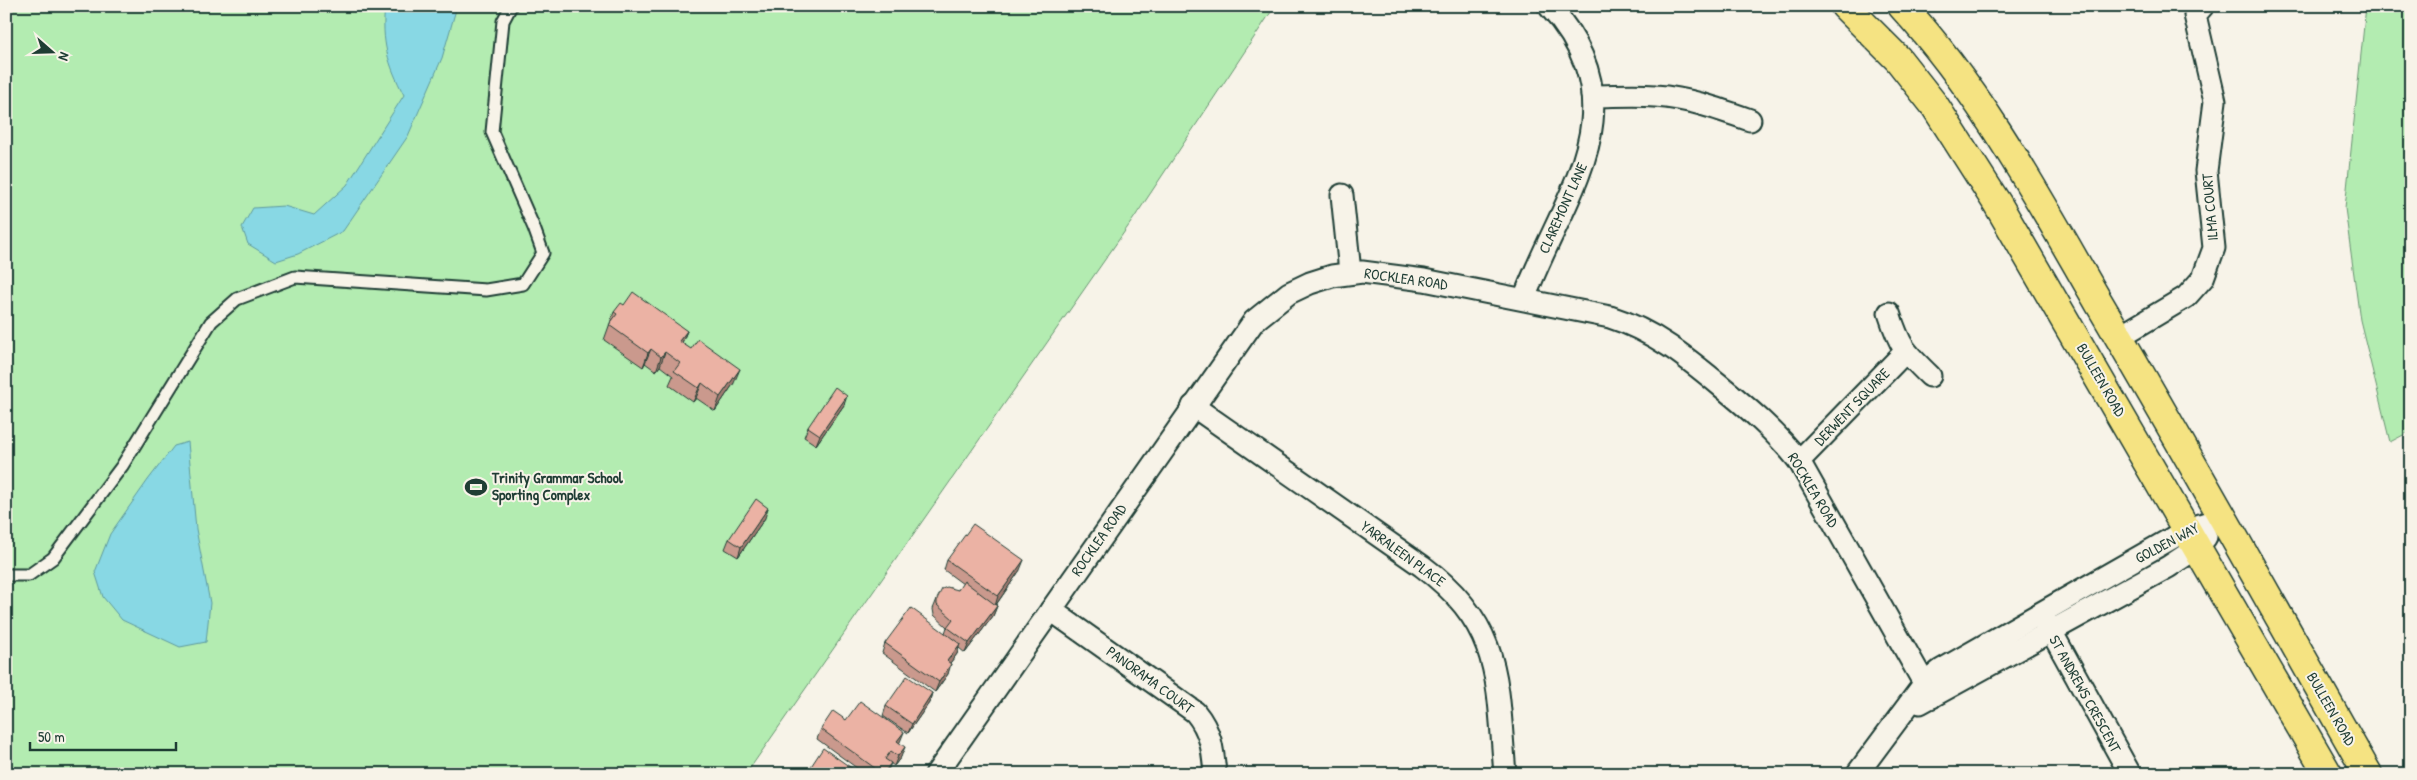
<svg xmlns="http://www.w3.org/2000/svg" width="2417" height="780" viewBox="0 0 2417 780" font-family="'Patrick Hand',sans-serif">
	<rect width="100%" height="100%" fill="#f7f3e8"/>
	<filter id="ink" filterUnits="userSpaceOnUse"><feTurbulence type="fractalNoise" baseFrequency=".02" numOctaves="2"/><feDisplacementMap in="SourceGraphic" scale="10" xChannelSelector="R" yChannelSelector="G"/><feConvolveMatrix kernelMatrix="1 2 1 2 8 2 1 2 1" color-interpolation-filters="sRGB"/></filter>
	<g filter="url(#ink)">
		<!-- green -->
		<g fill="#b3ecb1" stroke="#699472">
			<polygon points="6,6 1275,6 1134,218 746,774 6,774"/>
			<polygon points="2366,6 2411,6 2411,431 2390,442 2360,320 2345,208"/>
		</g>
		<!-- water -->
		<g fill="#88d8e4" stroke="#5e9a9e">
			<path d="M385 6H457L442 58 408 136 343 231 298 254 276 261 248 244 242 227 253 208 284 206 314 215 347 185 404 95C388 64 381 42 385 6Z"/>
			<polygon points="188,442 196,529 210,603 206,642 180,647 122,620 103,597 95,572 110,534 148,480 174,446"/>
		</g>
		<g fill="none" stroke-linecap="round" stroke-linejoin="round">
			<!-- lane casing -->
			<g stroke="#1f3d34" stroke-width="15">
				<polyline id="lane" points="6,575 29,575 53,558 122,466 211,322 237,299 295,277 486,290 523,284 543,253 534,228 492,132 503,21 511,6"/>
			</g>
			<!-- street casing -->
			<g stroke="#1f3d34" stroke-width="25">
				<g id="street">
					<path d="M1592 96C1613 96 1634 94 1655 96 1688 98 1719 109 1750 120"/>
					<polyline points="1342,195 1350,272"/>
					<path d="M1524 299C1562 195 1643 110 1549 6"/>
					<path d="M1889 313C1900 347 1904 351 1930 376"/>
					<polyline points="2119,337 2186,297 2203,278 2214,248 2206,171 2215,101 2195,15 2203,6"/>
					<path d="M1193 406 1422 566C1503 626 1497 681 1505 774"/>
					<polyline points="1799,461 1905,352"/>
					<path d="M1051 610 1195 712C1211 731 1213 750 1215 774"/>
					<polyline points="2045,620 2130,774"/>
					<polyline points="1920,703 2168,567 2198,547 2206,537"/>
					<path d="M936 774 1254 321 1289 293 1310 283 1332 276 1362 272 1424 280 1610 317C1654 331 1686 357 1721 386 1749 409 1776 432 1799 461L1932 697"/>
					<polyline points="1857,774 1924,684 1941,670 2188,529 2222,518"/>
				</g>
			</g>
			<!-- highway casing -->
			<g stroke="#1f3d34" stroke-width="31">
				<g id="highway">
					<polyline points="1845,6 1898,59 1935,106 1997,203 2328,774"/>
					<path d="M1902 6C1983 94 2040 201 2099 303 2191 459 2279 617 2368 774"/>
				</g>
			</g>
			<!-- lane -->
			<use href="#lane" stroke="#f7f3e8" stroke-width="11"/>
			<!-- street -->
			<use href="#street" stroke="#f7f3e8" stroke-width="21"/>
			<!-- highway -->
			<use href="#highway" stroke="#f5e382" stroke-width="28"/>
		</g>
		<!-- wall -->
		<g fill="#ca998d" stroke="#1f3d34">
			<polygon points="624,305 687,331 682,343 734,383 715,411 696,398 693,402 669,385 673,376 660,366 656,371 645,363 643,367 604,340 614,312"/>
			<polygon points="844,405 816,445 804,437 808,427"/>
			<polygon points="765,518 738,557 725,549 729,539"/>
			<polygon points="947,560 1020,570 996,605 997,606 993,616 965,653 959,648 957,654 950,663 948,674 935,692 882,653 885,643 945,633 947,627 934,615 933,609 937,599 958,590 963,584 944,570"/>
			<polygon points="932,693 929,703 908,733 883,716 886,706"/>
			<polygon points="846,720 900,742 899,743 901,757 894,766 890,763 886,774 865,774 817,739 821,729"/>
		</g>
		<!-- shaded-wall -->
		<g fill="#a47d73" stroke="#1f3d34">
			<polygon points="687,331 681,345 679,341"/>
			<polygon points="651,349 645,363 643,367 648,353"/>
			<polygon points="665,352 660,366 656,371 661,357"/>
			<polygon points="740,369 734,383 715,411 720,397"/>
			<polygon points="702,383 696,398 693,402 699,388"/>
			<polygon points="847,396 844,405 816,445 820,435"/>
			<polygon points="768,508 765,518 738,557 741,547"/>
			<polygon points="1024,560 1020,570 995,606 998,596"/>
			<polygon points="997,606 993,616 965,653 969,643"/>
			<polygon points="960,644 957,654 944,671 947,661"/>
			<polygon points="951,664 948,674 935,692 939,682"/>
			<polygon points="932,693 929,703 908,733 912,724"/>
			<polygon points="904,732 900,742 893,751 897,741"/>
			<polygon points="905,747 901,757 894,766 898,756"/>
			<polygon points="891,763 887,773 886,774 883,774"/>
		</g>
		<!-- building -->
		<g fill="#ebb2a4" stroke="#1f3d34">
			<polygon points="633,292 687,331 679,341 691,349 698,339 740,369 720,397 702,383 699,388 674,371 680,363 665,352 661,357 651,349 648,353 609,325 617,314 614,312 621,303 624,305"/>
			<polygon points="835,387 847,396 820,435 808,427"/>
			<polygon points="756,499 768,508 741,547 729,539"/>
			<polygon points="973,524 1024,560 998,596 947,560"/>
			<polygon points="964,581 997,606 969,643 947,627 953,619 937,605 937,599 942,589 947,587 958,590"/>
			<polygon points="911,608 960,644 947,661 951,664 939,682 885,643"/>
			<polygon points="907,676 932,693 912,724 886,706"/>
			<polygon points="860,701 904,732 897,741 905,747 898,756 891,751 885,759 891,763 883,774 821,729 833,711 846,720"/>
			<polygon points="823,748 860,774 806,774"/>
		</g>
	</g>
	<!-- icons -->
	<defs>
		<g id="stadium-bare" transform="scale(1.725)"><path d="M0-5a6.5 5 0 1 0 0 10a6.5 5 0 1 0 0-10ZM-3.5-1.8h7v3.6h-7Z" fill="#1f3d34" stroke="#f7f3e8" stroke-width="2.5" paint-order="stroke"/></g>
	</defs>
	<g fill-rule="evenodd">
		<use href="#stadium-bare" x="476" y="487"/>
	</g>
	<g text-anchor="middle" stroke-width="4" stroke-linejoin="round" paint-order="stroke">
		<!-- street labels -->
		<g font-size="15" fill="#1f3d34" stroke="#f7f3e8">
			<text transform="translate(2210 207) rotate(-95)" y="5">ILMA COURT</text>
			<text transform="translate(1563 208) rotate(-66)" y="5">CLAREMONT LANE</text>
			<text transform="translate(1406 279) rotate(8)" y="5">ROCKLEA ROAD</text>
			<text transform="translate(2101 380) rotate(60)" y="5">BULLEEN ROAD</text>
			<text transform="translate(1852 407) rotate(-46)" y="5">DERWENT SQUARE</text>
			<text transform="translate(1813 490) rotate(59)" y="5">ROCKLEA ROAD</text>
			<text transform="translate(1099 540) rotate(-55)" y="5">ROCKLEA ROAD</text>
			<text transform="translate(2167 543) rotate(-28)" y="5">GOLDEN WAY</text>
			<text transform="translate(1403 554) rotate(36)" y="5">YARRALEEN PLACE</text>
			<text transform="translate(1150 680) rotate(36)" y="5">PANORAMA COURT</text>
			<text transform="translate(2085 694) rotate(61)" y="5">ST ANDREWS CRESCENT</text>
			<text transform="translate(2331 709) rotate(60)" y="5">BULLEEN ROAD</text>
		</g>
		<!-- poi labels -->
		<g font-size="15" font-weight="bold" fill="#1f3d34" stroke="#f7f3e8" text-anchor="start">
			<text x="492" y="483">Trinity Grammar School<tspan x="492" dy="17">Sporting Complex</tspan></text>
		</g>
	</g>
	<!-- margin -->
	<rect width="2417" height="780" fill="none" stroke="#f7f3e8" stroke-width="25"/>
	<rect x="12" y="12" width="2392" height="755" fill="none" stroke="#1f3d34" stroke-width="2" filter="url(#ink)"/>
	<!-- north arrow -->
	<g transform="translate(52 52) rotate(110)" stroke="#f7f3e8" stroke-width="4" paint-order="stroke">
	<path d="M0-4L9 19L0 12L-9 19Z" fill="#1f3d34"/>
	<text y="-8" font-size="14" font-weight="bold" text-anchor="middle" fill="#1f3d34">N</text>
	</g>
	<!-- scale -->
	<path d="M30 742v8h146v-8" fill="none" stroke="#1f3d34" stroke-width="2.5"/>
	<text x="38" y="742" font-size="15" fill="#1f3d34" stroke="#f7f3e8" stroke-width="4" paint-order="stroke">50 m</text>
</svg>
